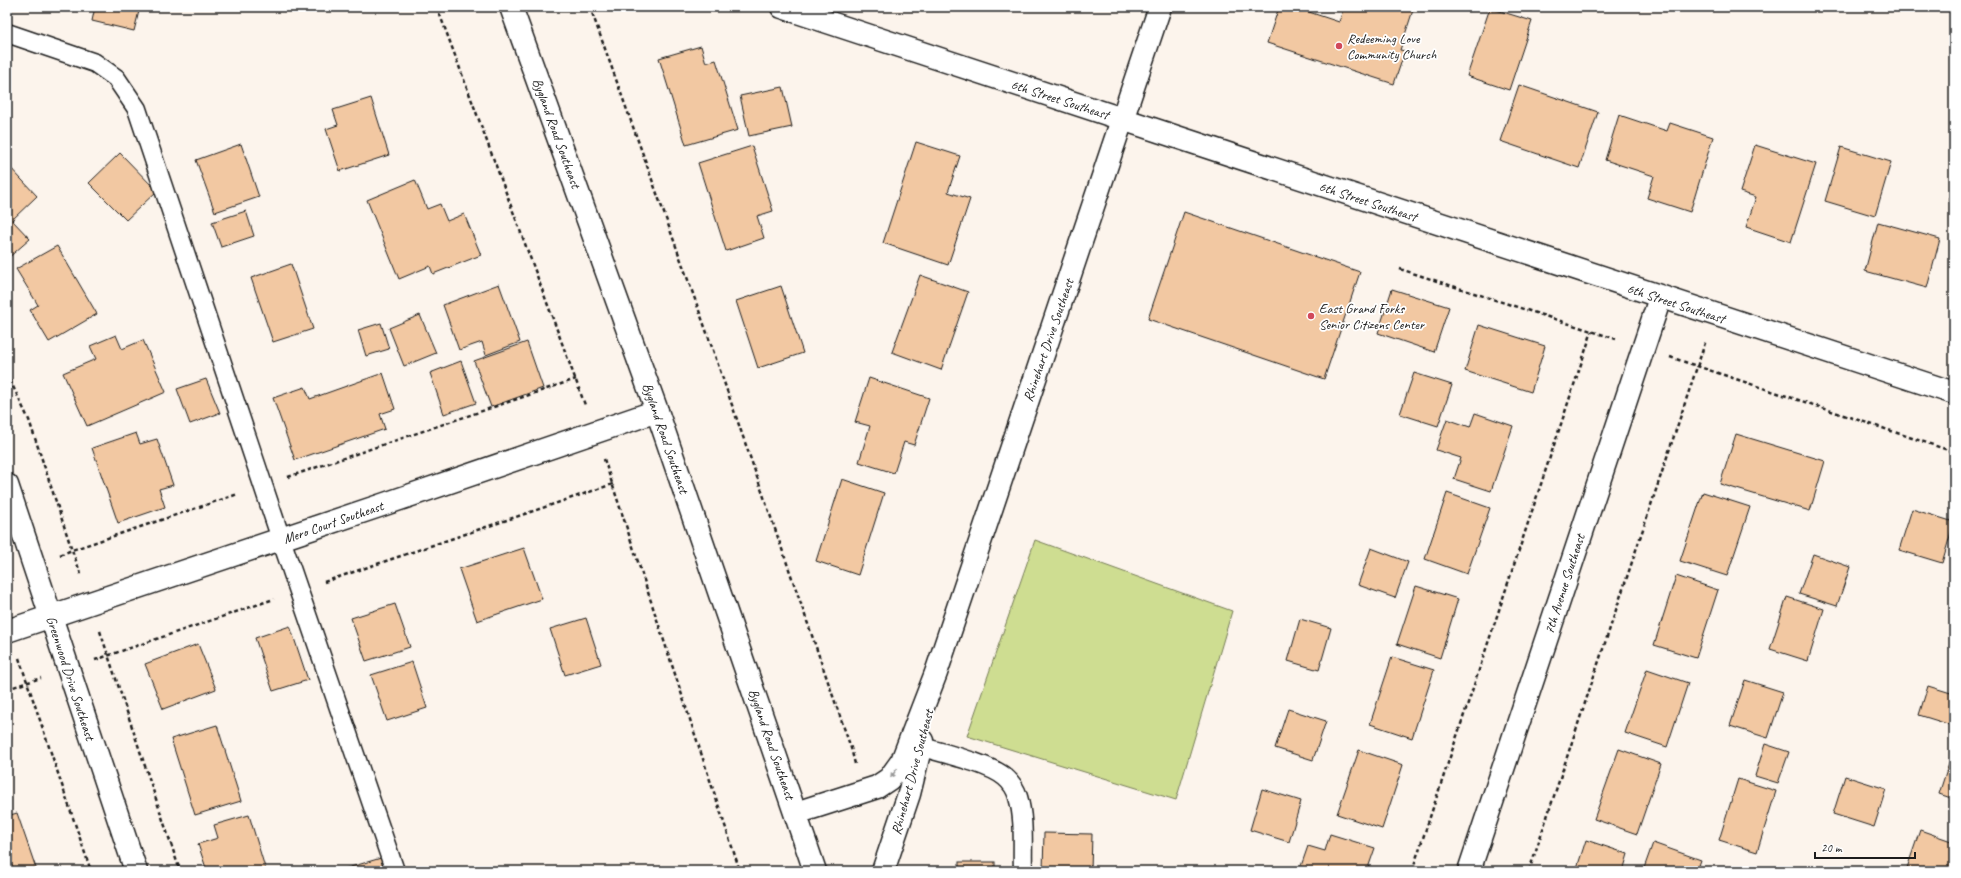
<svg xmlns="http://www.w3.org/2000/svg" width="1961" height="878" viewBox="0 0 1961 878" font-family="Caveat,sans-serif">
	<rect width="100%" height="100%" fill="#fcf4ec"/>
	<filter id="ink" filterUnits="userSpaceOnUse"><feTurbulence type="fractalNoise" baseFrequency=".025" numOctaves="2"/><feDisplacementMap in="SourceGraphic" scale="8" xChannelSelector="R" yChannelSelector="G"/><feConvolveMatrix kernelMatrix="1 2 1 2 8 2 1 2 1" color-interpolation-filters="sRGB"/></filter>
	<g filter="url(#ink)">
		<!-- green -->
		<polygon fill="#cedd91" stroke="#757c56" points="1035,540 1232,611 1176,800 967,736"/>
		<!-- building -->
		<g fill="#f2c8a2" stroke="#1c1c1c">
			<polygon points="7,7 11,7 9,12 7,12"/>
			<polygon points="95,7 140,7 134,31 92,21"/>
			<polygon points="1279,7 1294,7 1339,22 1344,7 1414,7 1400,50 1405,51 1394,84 1267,43"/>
			<polygon points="1490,8 1532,21 1509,90 1467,76"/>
			<polygon points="701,46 706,63 716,60 738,130 686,145 659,58"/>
			<polygon points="1519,85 1598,112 1579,168 1500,141"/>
			<polygon points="783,87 792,127 749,136 740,96"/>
			<polygon points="371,98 389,155 340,171 326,129 338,125 333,110"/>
			<polygon points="1619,115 1667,131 1670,123 1713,137 1690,212 1647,198 1654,176 1605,160"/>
			<polygon points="916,142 960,156 948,192 970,199 948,265 883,243"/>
			<polygon points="241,144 259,197 215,212 196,160"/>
			<polygon points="1755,145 1816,164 1791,242 1746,227 1756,197 1740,192"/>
			<polygon points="752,146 773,211 757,216 764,238 726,251 698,163"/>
			<polygon points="1841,147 1891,162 1875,216 1825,201"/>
			<polygon points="120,153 157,191 126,220 89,183"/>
			<polygon points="7,164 37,196 12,220 30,239 7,259"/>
			<polygon points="415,180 427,209 440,204 447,221 464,214 481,255 433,274 430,266 399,279 367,200"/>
			<polygon points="1954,194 1954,208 1948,199"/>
			<polygon points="246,211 254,236 221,247 212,222"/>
			<polygon points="1184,212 1360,272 1324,379 1148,319"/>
			<polygon points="1878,222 1940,239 1927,288 1865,271"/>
			<polygon points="57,246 97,314 49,342 30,310 38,305 16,269"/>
			<polygon points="291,264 313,329 273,342 251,278"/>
			<polygon points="920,275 968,292 941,370 892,352"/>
			<polygon points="499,284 520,342 486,355 482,342 459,350 443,305"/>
			<polygon points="781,286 803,353 758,368 736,301"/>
			<polygon points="1392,289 1449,307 1434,352 1378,333"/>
			<polygon points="420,315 436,353 404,366 389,328"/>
			<polygon points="381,323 389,349 366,356 358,330"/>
			<polygon points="1479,325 1545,346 1531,392 1465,371"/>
			<polygon points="116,335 122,349 143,340 166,392 87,426 63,373 96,359 90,346"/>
			<polygon points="527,342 543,388 491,407 474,361"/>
			<polygon points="461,361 476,403 444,414 430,373"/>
			<polygon points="383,373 395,409 380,414 385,429 295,460 273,398 305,387 310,399"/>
			<polygon points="1414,373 1452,385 1438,426 1400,414"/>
			<polygon points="869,378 929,398 914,445 904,442 894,473 859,462 870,426 855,422"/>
			<polygon points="206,379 220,413 190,424 177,389"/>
			<polygon points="1475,413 1513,426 1491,491 1454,479 1461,458 1436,450 1447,419 1470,427"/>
			<polygon points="136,433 140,444 157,439 173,485 159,489 165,507 118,523 92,448"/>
			<polygon points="1736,434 1825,461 1810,511 1720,484"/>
			<polygon points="842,479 884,493 858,575 816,561"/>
			<polygon points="1703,492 1750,507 1727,576 1680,561"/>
			<polygon points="1447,493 1490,508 1467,574 1425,559"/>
			<polygon points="1912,509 1954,522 1942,563 1899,550"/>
			<polygon points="524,548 542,599 477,621 459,569"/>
			<polygon points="1371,548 1408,562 1395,598 1358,585"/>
			<polygon points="1813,554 1850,567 1837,606 1799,594"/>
			<polygon points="1676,576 1718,590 1696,658 1654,645"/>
			<polygon points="1416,586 1458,599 1440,658 1397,644"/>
			<polygon points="1787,597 1824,609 1808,661 1770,649"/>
			<polygon points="395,604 410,647 366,661 351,618"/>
			<polygon points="586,618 601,664 565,675 550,629"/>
			<polygon points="1300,619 1331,628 1319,670 1288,661"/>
			<polygon points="290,626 308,680 273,691 255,638"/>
			<polygon points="198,644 216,689 163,709 145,664"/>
			<polygon points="1392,657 1434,670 1412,738 1370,724"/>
			<polygon points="412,662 427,708 387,721 371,675"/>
			<polygon points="1647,669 1688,683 1667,747 1625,733"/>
			<polygon points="1745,680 1783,692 1768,738 1730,726"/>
			<polygon points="1928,686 1954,694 1954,726 1919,715"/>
			<polygon points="1288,709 1326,721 1313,760 1275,748"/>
			<polygon points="217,725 241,801 195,815 171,739"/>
			<polygon points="1765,744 1789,752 1778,783 1755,776"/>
			<polygon points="1954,747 1954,799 1939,794"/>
			<polygon points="1619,749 1661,764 1637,834 1594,819"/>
			<polygon points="1359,750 1403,765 1382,829 1337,814"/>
			<polygon points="1845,776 1886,789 1874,827 1833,814"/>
			<polygon points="1738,779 1776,791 1757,852 1719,840"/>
			<polygon points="1262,789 1301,801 1289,842 1250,830"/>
			<polygon points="17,813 37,871 7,871 7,816"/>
			<polygon points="249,815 266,871 207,871 198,844 218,838 214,825"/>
			<polygon points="1920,830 1954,842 1954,859 1950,871 1906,871"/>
			<polygon points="1044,833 1092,834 1091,871 1043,871"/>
			<polygon points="1330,834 1375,848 1367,871 1305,871 1300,869 1308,846 1325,851"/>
			<polygon points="1586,840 1628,854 1623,871 1576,871"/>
			<polygon points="1653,843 1701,860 1697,871 1643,871"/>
			<polygon points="381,858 385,871 337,871"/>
			<rect x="959" y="862" width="36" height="9"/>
		</g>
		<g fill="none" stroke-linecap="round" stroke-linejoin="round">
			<!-- lane casing -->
			<g stroke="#1c1c1c" stroke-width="21">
				<g id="lane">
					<polyline points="7,33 95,63 116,78 137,109 281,539 395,871"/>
					<path d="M909 743C933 751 987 762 1005 777 1011 782 1016 790 1018 797 1025 820 1022 847 1023 871"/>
				</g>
			</g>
			<!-- street casing -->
			<g stroke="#1c1c1c" stroke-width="25">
				<g id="street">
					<polyline points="782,7 1954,393"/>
					<polyline points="7,485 136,871"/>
					<polyline points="7,631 385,504 657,411"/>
					<polyline points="1469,871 1660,298"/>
				</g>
			</g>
			<!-- secondary casing -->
			<g stroke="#1c1c1c" stroke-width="25">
				<g id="secondary">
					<polyline points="511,7 657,411 815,871"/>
					<polyline points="796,813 877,787 889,779 902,761 936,673 1160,7"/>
					<polyline points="883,871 909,794 922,741"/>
				</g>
			</g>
			<!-- path -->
			<g stroke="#1c1c1c" stroke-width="2.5" stroke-dasharray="4 3" stroke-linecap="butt">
				<polyline points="437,7 585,405"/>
				<polyline points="590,7 706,330 851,748 855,764"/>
				<polyline points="1400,269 1616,339"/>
				<polyline points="1670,357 1954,452"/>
				<polyline points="7,374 29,420 72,550 238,494"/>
				<polyline points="604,459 740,871"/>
				<polyline points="288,477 576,379"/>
				<polyline points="60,555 72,550 82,577"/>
				<polyline points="324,582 613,484"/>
				<polyline points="100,631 180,871"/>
				<polyline points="19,658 91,871"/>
				<polyline points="95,660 274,599"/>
				<polyline points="7,689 41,678"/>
				<polyline points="1412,871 1592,331"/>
				<polyline points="1529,871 1706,340"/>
			</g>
			<!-- lane -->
			<use href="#lane" stroke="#fff" stroke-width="18"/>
			<!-- street -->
			<use href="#street" stroke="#fff" stroke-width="22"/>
			<!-- secondary -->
			<use href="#secondary" stroke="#fff" stroke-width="22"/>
		</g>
		<!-- one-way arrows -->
		<defs><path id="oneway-solid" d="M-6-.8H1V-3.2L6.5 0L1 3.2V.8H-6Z"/></defs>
		<use fill="#999" href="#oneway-solid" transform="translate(894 773) rotate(126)"/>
	</g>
	<!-- markers -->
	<g fill="#d1495b" stroke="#fff" stroke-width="1.5">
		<circle cx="1339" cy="46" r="4"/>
		<circle cx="1311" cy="316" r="4"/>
	</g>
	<g text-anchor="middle" stroke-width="3.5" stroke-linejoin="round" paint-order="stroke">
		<!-- poi labels -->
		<g font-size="14" fill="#1c1c1c" stroke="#fff" text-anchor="start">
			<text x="1347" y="43">Redeeming Love<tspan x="1347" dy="16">Community Church</tspan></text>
			<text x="1319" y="313">East Grand Forks<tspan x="1319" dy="16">Senior Citizens Center</tspan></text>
		</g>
		<!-- street labels -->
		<g font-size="14" fill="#1c1c1c" stroke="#fff">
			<text transform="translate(1060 99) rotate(18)" y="5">6th Street Southeast</text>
			<text transform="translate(557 133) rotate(70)" y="5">Bygland Road Southeast</text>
			<text transform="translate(1368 201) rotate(18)" y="5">6th Street Southeast</text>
			<text transform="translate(1676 303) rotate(18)" y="5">6th Street Southeast</text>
			<text transform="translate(1048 340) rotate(-71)" y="5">Rhinehart Drive Southeast</text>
			<text transform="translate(666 438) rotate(71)" y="5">Bygland Road Southeast</text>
			<text transform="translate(333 522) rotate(-19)" y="5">Mero Court Southeast</text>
			<text transform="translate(1564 584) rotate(-72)" y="5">7th Avenue Southeast</text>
			<text transform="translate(71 678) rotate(72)" y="5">Greenwood Drive Southeast</text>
			<text transform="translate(772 744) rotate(71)" y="5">Bygland Road Southeast</text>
			<text transform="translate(912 772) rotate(-75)" y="5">Rhinehart Drive Southeast</text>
		</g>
	</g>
	<!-- margin -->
	<rect width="1961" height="878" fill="none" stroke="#fff" stroke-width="24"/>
	<rect x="12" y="12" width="1937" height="854" fill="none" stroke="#1c1c1c" stroke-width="1.5" filter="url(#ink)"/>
	<!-- scale -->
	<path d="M1815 852v6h100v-6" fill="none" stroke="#1c1c1c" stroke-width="2"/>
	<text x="1821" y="852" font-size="12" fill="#1c1c1c" stroke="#ffffff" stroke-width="3" paint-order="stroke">20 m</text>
</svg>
